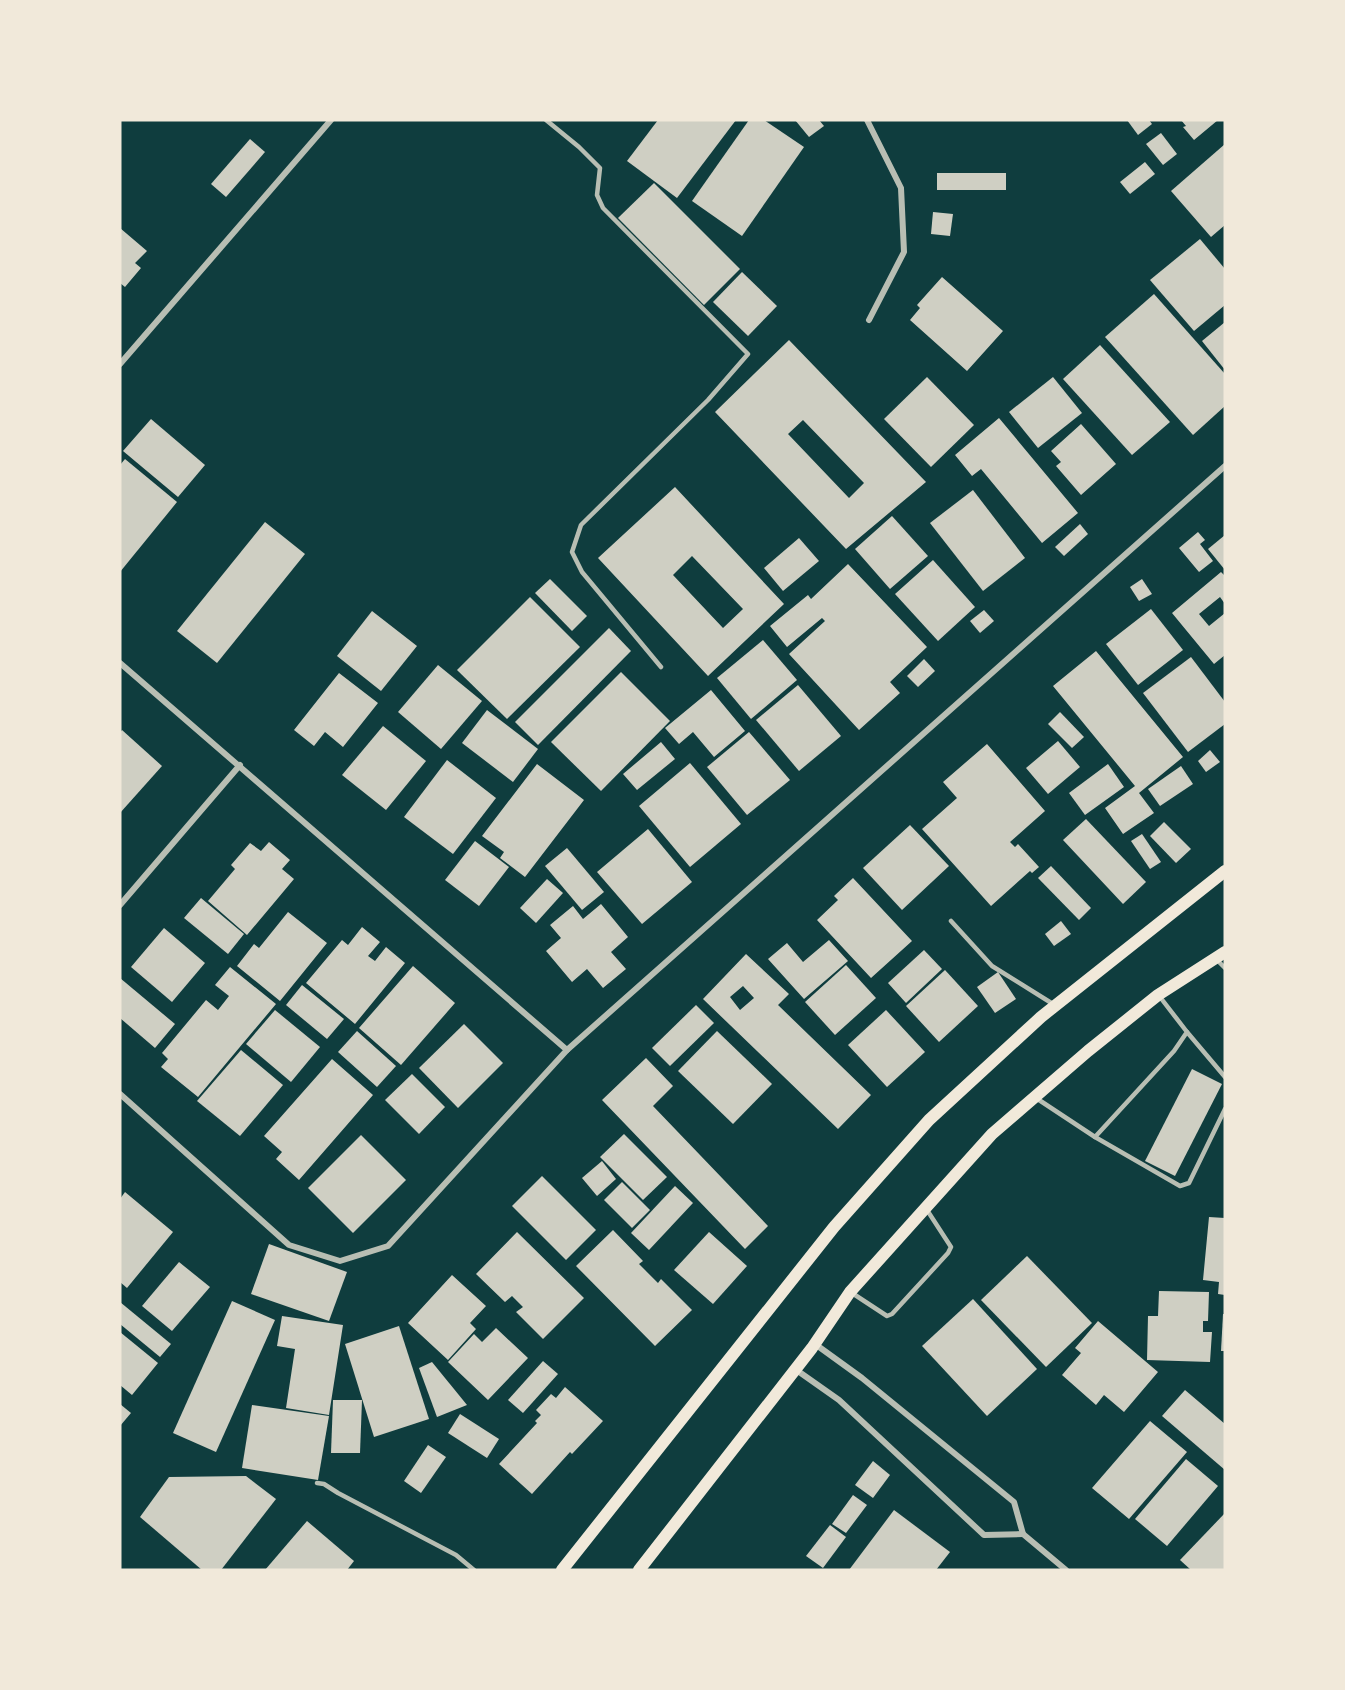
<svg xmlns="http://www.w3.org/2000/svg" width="1345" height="1690" viewBox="0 0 1345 1690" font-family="Manrope,sans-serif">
	<rect width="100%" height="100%" fill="#0f3d3e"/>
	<!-- building -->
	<g fill="#cfcfc3" fill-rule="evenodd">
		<polygon points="658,120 736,120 677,198 627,161"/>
		<polygon points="749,120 764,120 804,147 742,236 692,201"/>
		<polygon points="795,120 819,120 824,126 809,137"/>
		<polygon points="1127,120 1149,120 1152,124 1138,135"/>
		<polygon points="1181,120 1218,120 1194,140 1183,127 1186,126"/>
		<polygon points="1161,133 1177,154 1163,165 1146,144"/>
		<polygon points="250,139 265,152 226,197 211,184"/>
		<polygon points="1225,144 1225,225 1211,237 1171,191"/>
		<polygon points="1145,162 1155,174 1130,194 1120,182"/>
		<rect x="937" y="173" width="69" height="17"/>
		<polygon points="654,183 740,269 704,305 618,218"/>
		<polygon points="933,212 953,214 950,236 931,234"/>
		<polygon points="120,228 147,251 135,263 141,268 125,287 120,283"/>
		<polygon points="1200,239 1225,269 1225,305 1194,331 1150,280"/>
		<polygon points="742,272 777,306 748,336 713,302"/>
		<polygon points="942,277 1003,331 967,371 910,320 920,308 917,305"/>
		<polygon points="1154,294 1225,374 1225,406 1193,435 1105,337"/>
		<polygon points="1225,322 1225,370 1202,341"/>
		<path d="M789 340 926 482 846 549 715 412ZM803 420 864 483 849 498 788 434Z"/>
		<polygon points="1100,345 1170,422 1132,455 1063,379"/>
		<polygon points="927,377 974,425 931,467 884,419"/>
		<polygon points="1053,377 1082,413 1038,448 1009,412"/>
		<polygon points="999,418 1078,513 1042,543 981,469 972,476 955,455"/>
		<polygon points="151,419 205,465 178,497 123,451"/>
		<polygon points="1081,424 1116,464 1081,495 1056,466 1061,462 1051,451"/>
		<polygon points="125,459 177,502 120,572 120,465"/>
		<path d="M675 487 784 604 708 676 598 558ZM692 556 743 609 723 628 673 575Z"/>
		<polygon points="973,490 1025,558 983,591 930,523"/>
		<polygon points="892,516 928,556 890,589 855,549"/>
		<polygon points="265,522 305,554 217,663 177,631"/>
		<polygon points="1080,524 1088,534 1064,556 1055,547"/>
		<polygon points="1198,532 1205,540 1200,544 1213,561 1199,572 1179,548"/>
		<polygon points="1225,535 1225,570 1208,549"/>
		<polygon points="799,538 819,561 783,591 764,568"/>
		<polygon points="933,560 975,607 938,641 895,594"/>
		<polygon points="848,564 927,647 890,682 900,693 859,730 789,654 825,621 822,618 787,647 770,626 808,595 811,599"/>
		<polygon points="1221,572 1225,576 1225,604 1220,597 1199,614 1209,626 1225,613 1225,655 1214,664 1172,613"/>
		<polygon points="550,579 587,616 572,631 535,593"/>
		<polygon points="1142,579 1152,594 1139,601 1130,587"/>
		<polygon points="530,597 580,647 507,719 457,670"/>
		<polygon points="1151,609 1183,650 1138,685 1106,644"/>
		<polygon points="984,610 994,621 980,633 970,621"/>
		<polygon points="372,611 417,646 381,691 337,656"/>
		<polygon points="609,628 631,651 538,745 515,722"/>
		<polygon points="763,640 797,680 751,719 717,678"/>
		<polygon points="1096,651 1183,757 1139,793 1154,813 1123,834 1105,808 1135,786 1053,686"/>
		<polygon points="1191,657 1225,702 1225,724 1188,752 1143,693"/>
		<polygon points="924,659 935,671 918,687 907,676"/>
		<polygon points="438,665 482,701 441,749 398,712"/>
		<polygon points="621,672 670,721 601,791 551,742"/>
		<polygon points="339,673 378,703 343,747 325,732 314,746 294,730"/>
		<polygon points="798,685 841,736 799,771 756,720"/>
		<polygon points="711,690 745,731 714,757 693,732 679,744 665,728"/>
		<polygon points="487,710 538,749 513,782 462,743"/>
		<polygon points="1060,712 1084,737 1072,748 1048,724"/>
		<polygon points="383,726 426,761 386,810 342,775"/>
		<polygon points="122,730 162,766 120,813 120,733"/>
		<polygon points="749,732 790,780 747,815 707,767"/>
		<polygon points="1058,741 1080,767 1048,794 1026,768"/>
		<polygon points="661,742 675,759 637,790 623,774"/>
		<polygon points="987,744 1045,811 1010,842 1015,847 1018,844 1039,867 1032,873 1030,871 991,906 922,829 957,798 943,782"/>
		<polygon points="1210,750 1220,762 1206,772 1198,761"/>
		<polygon points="447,760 496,798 453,854 404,817"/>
		<polygon points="690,763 741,824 690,867 639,806"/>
		<polygon points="537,764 584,800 525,877 500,858 504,852 482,836"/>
		<polygon points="1108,764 1124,787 1085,815 1069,793"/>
		<polygon points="1181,766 1193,784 1160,806 1148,789"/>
		<polygon points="1086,819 1146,882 1123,904 1063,840"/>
		<polygon points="1164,822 1191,849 1176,863 1150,836"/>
		<polygon points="910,825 949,866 902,910 863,868"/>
		<polygon points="648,829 692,882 642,924 597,872"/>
		<polygon points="1142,834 1161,862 1150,869 1131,841"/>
		<polygon points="475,841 509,867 479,906 445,880"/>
		<polygon points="269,842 290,860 282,869 294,879 247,935 208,901 235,869 231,865 250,843 261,851"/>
		<polygon points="567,848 604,892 582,910 545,866"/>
		<polygon points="1051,866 1091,908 1079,920 1038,878"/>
		<polygon points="853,878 912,941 871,978 817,920 838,900 834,896"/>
		<polygon points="547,879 563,893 536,923 520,908"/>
		<polygon points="201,898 244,934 228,954 184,918"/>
		<polygon points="601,904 628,937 611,952 626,969 603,988 587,969 572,982 546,951 561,938 550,925 573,906 583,919"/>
		<polygon points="288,912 327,943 280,1001 237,966 254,944 259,948"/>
		<polygon points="1061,921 1071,934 1054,946 1045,934"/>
		<polygon points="362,927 380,942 368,956 375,961 386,947 405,963 355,1024 306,983 342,940 348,945"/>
		<polygon points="164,928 205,963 172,1002 131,967"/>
		<polygon points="829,940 848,961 804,999 768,959 787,943 803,962"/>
		<polygon points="924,950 942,969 906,1003 888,983"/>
		<path d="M746 954 789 994 778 1005 871 1095 838 1129 703 999ZM743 986 754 998 740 1010 730 997Z"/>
		<polygon points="846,965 876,998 835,1035 805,1002"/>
		<polygon points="413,966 455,1003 401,1065 359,1028"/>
		<polygon points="230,967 276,1004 198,1097 161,1067 168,1059 162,1053 206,1000 218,1010 229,996 215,985"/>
		<polygon points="945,970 978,1006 939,1042 906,1006"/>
		<polygon points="998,972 1016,999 995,1013 977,987"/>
		<polygon points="120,978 175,1024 155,1048 120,1018"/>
		<polygon points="302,985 344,1019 327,1039 286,1005"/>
		<polygon points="696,1005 714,1023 670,1066 652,1048"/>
		<polygon points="275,1010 320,1047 291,1082 246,1044"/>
		<polygon points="886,1010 925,1052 887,1087 848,1045"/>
		<polygon points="464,1024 503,1063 458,1108 419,1068"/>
		<polygon points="357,1031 396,1066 377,1087 338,1052"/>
		<polygon points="717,1031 772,1084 733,1124 678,1071"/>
		<polygon points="241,1050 283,1085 240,1136 197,1101"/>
		<polygon points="646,1058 673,1086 653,1106 768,1226 745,1249 602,1100"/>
		<polygon points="332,1059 373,1095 299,1180 276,1159 282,1152 264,1136"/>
		<polygon points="1192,1069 1222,1084 1175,1176 1145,1161"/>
		<polygon points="412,1074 445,1107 419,1134 385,1100"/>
		<polygon points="624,1134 667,1177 643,1200 600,1157"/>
		<polygon points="361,1135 406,1180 353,1233 308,1188"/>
		<polygon points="602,1161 616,1179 597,1196 582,1178"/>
		<polygon points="542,1176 596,1230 566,1260 512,1206"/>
		<polygon points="622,1182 650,1210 632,1228 604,1200"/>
		<polygon points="675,1186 693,1203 649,1250 631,1233"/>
		<polygon points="125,1192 173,1232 127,1288 120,1282 120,1199"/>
		<polygon points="1209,1217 1225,1218 1225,1295 1218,1294 1219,1282 1203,1280"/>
		<polygon points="613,1230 643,1261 639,1264 658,1283 661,1279 692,1310 655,1346 576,1266"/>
		<polygon points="517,1232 584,1298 543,1339 516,1312 523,1307 512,1296 505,1302 476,1274"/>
		<polygon points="709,1232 747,1266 713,1304 674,1270"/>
		<polygon points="269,1244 347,1272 329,1321 251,1294"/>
		<polygon points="1027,1256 1092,1323 1046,1367 981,1300"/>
		<polygon points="179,1262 210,1287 172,1331 142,1306"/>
		<polygon points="452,1275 486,1306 470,1323 476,1329 448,1360 408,1323"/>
		<polygon points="1159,1291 1209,1292 1208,1321 1203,1321 1203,1332 1212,1332 1210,1362 1147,1360 1148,1316 1158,1316"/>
		<polygon points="973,1299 1037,1369 987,1416 922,1346"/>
		<polygon points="232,1301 275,1320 216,1452 173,1433"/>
		<polygon points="120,1302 171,1344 160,1357 120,1324"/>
		<polygon points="1223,1314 1225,1314 1225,1351 1221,1351"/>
		<polygon points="282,1316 343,1325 329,1415 286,1408 295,1349 277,1346"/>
		<polygon points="1098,1321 1158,1372 1124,1412 1104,1395 1096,1405 1062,1375 1081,1353 1075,1348"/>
		<polygon points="399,1326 429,1419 374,1437 345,1344"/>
		<polygon points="496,1328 528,1358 488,1400 448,1362 474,1334 482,1342"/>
		<polygon points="120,1332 158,1363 132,1395 120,1385"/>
		<polygon points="543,1361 558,1374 523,1413 508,1400"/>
		<polygon points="432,1362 467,1405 437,1417 419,1368"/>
		<polygon points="565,1387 603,1421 572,1454 570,1452 532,1494 499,1464 537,1423 535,1421 541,1415 536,1410 551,1394 556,1398"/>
		<polygon points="1185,1390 1225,1424 1225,1470 1162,1416"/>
		<polygon points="333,1400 362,1400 360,1453 331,1453"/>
		<polygon points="120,1404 131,1413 120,1426"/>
		<polygon points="252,1405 329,1416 318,1480 242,1468"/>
		<polygon points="460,1414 499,1439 487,1458 448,1433"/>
		<polygon points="1150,1421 1187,1452 1129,1519 1092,1488"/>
		<polygon points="428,1445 446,1457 421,1493 404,1481"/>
		<polygon points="1186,1459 1218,1486 1167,1546 1135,1519"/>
		<polygon points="873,1461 890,1475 873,1498 855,1485"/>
		<polygon points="246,1476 276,1499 221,1570 202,1570 140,1517 169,1477"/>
		<polygon points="853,1495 867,1505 846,1533 832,1524"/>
		<polygon points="894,1510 950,1552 936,1570 849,1570"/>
		<polygon points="1225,1513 1225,1570 1191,1570 1180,1560"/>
		<polygon points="307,1521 354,1561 347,1570 265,1570"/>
		<polygon points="830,1525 846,1537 823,1568 806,1556"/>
	</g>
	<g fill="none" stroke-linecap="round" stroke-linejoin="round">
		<!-- service -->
		<g stroke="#b8beb3" stroke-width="4.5">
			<polyline points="546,120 579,147 600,168 597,195 603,208 748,354 708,400 581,525 572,552 582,572 661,667"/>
			<polyline points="951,921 992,966 1053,1004"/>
			<polyline points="1217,960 1225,968"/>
			<polyline points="1187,1032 1225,1077"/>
			<polyline points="1036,1098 1095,1137 1174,1051 1187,1032 1160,997"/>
			<polyline points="1095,1137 1180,1186 1189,1183 1225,1109"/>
			<polyline points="852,1293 887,1316 892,1314 948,1253 951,1247 927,1210"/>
			<polyline points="317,1483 324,1484 338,1493 456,1555 474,1570"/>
		</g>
		<!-- minor -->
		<g stroke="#b8beb3" stroke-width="6">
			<polyline points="867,120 901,188 904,252 869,320"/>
			<polyline points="120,364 331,120"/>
			<polyline points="120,663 567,1050 388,1246 340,1261 289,1245 120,1094"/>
			<polyline points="120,905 240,765"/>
			<polyline points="567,1050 1225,466"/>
			<polyline points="815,1344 862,1378 1014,1502 1023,1534 1066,1570"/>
			<polyline points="795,1369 839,1400 984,1535 1023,1534"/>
		</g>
		<!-- secondary -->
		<g stroke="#f1e9da" stroke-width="12">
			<polyline points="562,1570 834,1227 929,1120 1041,1017 1225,871"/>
			<polyline points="639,1570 812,1348 850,1292 992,1134 1088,1051 1158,995 1225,952"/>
		</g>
	</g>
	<!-- border -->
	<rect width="1345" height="1690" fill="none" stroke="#f1e9da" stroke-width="243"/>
</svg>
